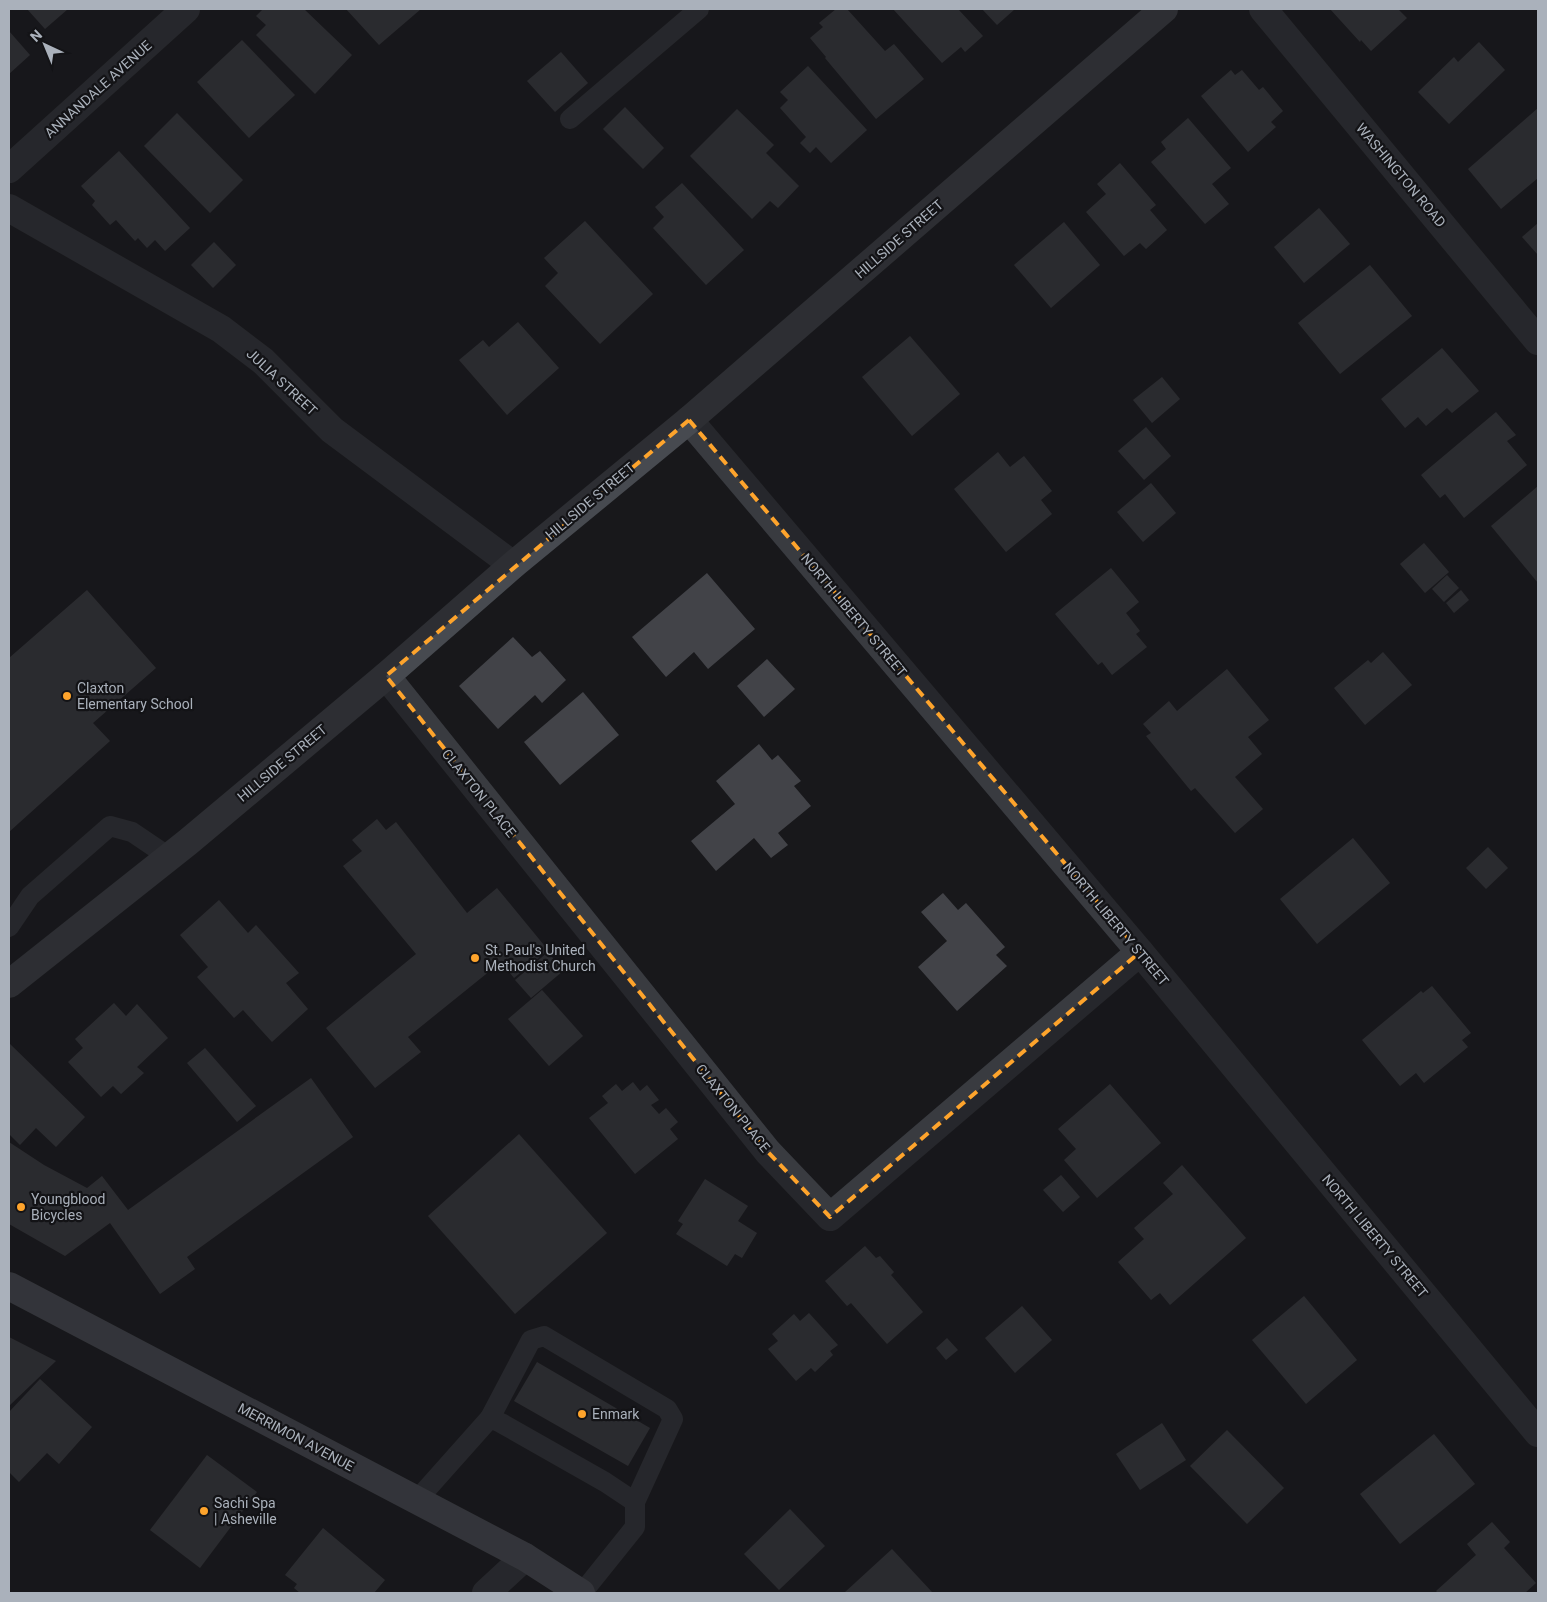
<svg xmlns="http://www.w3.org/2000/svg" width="1547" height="1602" viewBox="0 0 1547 1602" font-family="Roboto,sans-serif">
	<rect width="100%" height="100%" fill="#18181b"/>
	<!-- building -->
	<g fill="#424348">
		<polygon points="27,9 68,9 45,29"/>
		<polygon points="263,9 304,9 352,55 315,94 256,35 266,25 256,16"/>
		<polygon points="346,9 421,9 379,45"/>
		<polygon points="836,9 847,9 885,51 894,44 924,79 876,119 825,58 826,57 810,38 823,27 819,23"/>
		<polygon points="893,9 958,9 983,36 965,52 961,47 942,63"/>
		<polygon points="982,9 1015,9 997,25"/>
		<polygon points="1330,9 1398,9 1407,18 1371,51 1361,40 1360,42"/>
		<polygon points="9,31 30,55 9,74"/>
		<polygon points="242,40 295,95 249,138 197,82"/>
		<polygon points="1479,42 1505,70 1449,124 1418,92 1454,57 1458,62"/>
		<polygon points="561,52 588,83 555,112 527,81"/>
		<polygon points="808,66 867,130 831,163 816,147 810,153 800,143 806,137 780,108 788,100 780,92"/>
		<polygon points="1231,70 1235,75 1242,70 1259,90 1263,87 1283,111 1271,122 1276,127 1248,152 1201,96"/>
		<polygon points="625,107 664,148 643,169 603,129"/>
		<polygon points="1538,108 1538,178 1501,209 1468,169"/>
		<polygon points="737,109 774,145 766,153 799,186 778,208 770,201 752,219 690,156"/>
		<polygon points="177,113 243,180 210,213 144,146"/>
		<polygon points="1188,118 1231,168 1212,184 1229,204 1205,224 1151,162 1166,149 1161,142"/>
		<polygon points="119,151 190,228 165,251 155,240 147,248 138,238 135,241 116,220 110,225 92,205 95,201 81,186"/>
		<polygon points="1120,163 1156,205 1150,210 1167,230 1146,249 1140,243 1124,256 1086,212 1106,194 1097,184"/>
		<polygon points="682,183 744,250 706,285 653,228 664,217 655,207"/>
		<polygon points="1319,208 1350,244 1304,283 1274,247"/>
		<polygon points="585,221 653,294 600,344 545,286 558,273 544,258"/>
		<polygon points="1064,222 1100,265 1051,308 1014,265"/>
		<polygon points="1538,223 1538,255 1522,237"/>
		<polygon points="214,242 236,265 213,288 191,265"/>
		<polygon points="1370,265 1412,316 1340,374 1298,323"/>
		<polygon points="518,322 559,368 507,415 459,360 483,340 489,347"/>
		<polygon points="910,336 960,394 912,436 862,377"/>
		<polygon points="1442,348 1479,391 1452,413 1447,408 1426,426 1418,417 1405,428 1381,399"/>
		<polygon points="1162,377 1180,399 1152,423 1133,400"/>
		<polygon points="1496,412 1516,435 1507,441 1527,465 1464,518 1445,494 1440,498 1421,475"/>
		<polygon points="1146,427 1171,456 1144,480 1118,451"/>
		<polygon points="998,452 1010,467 1024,456 1052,491 1041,500 1052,514 1006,552 954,489"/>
		<polygon points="1151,483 1176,513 1143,542 1117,512"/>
		<polygon points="1538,486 1538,583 1491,526"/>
		<polygon points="1424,543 1449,572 1425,593 1400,564"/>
		<polygon points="1111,568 1139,602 1126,613 1140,631 1136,634 1147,647 1112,675 1102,662 1098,665 1055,614"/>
		<polygon points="707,573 755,629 708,669 694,652 666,677 632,637"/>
		<polygon points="1447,575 1459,588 1444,602 1432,589"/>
		<polygon points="87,590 156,668 93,723 110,741 9,832 9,658"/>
		<polygon points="1461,590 1469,600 1454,613 1446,603"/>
		<polygon points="513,637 532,657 540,651 566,680 542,703 535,695 498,729 459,686"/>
		<polygon points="1383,652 1412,685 1365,725 1334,688 1368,660 1371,663"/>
		<polygon points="767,659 795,689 764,717 737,686"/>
		<polygon points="1227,669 1269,720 1248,737 1262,754 1235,777 1263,809 1235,833 1195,788 1191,791 1146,736 1151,733 1143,724 1169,701 1177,711"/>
		<polygon points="583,692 619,735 560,785 524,742"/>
		<polygon points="759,744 772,760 778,755 801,781 794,786 811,806 778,833 788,845 771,858 754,838 716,871 691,841 735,804 716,781"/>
		<polygon points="377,819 386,830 396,822 467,913 497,888 548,950 514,978 501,962 408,1037 421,1052 375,1088 326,1028 416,954 343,866 362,851 352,840"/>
		<polygon points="1353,838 1390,883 1317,944 1280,899"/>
		<polygon points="1488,847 1508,868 1486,889 1466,868"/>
		<polygon points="943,893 958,910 966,903 1005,947 996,955 1007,966 957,1011 918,967 947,941 921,912"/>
		<polygon points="219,900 248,933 256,925 299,973 286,983 308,1009 272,1042 243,1010 234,1018 197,977 208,967 180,935"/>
		<polygon points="548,952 563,971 531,998 515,980"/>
		<polygon points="1432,986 1471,1033 1462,1040 1468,1047 1424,1083 1416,1073 1400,1086 1362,1040 1421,991 1423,993"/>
		<polygon points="542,990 583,1036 549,1066 508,1019"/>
		<polygon points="114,1003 126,1016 137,1004 168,1038 137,1067 144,1073 121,1094 113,1086 101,1097 68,1062 83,1048 75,1039"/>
		<polygon points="9,1043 85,1117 56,1147 36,1128 20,1145 9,1134"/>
		<polygon points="205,1048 256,1106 237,1122 187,1063"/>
		<polygon points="311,1078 353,1137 187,1257 195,1269 160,1294 110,1223 65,1256 9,1224 9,1142 44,1165 87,1188 102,1176 128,1210"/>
		<polygon points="633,1082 640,1091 647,1085 659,1100 651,1105 659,1114 666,1108 678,1122 670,1129 678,1139 635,1174 589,1118 608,1103 602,1096 616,1084 622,1091"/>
		<polygon points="1110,1084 1161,1143 1097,1198 1064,1160 1076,1149 1058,1129"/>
		<polygon points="519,1134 607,1233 515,1314 428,1216"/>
		<polygon points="1182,1165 1246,1238 1170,1305 1160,1293 1151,1300 1118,1262 1144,1239 1134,1228 1173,1194 1163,1183"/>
		<polygon points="1061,1175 1080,1197 1063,1212 1043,1190"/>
		<polygon points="705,1179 748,1206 738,1221 757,1233 742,1258 735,1254 727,1266 676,1234 683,1224 678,1221"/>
		<polygon points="865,1246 876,1258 880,1256 894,1272 891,1275 923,1312 887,1344 851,1303 847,1306 825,1281"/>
		<polygon points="1304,1296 1357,1360 1306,1404 1252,1340"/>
		<polygon points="1022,1306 1052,1340 1015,1373 985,1338"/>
		<polygon points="809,1313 838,1345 830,1351 833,1355 815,1372 811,1368 796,1381 768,1349 778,1341 772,1334 794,1314 800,1321"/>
		<polygon points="9,1337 56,1361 9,1406"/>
		<polygon points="947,1338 958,1350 946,1360 936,1348"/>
		<polygon points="537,1362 650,1428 628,1466 514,1401"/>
		<polygon points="40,1379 92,1427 59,1464 47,1453 19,1482 9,1472 9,1412"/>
		<polygon points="1162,1423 1186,1460 1140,1490 1116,1454"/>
		<polygon points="1227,1430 1284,1488 1247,1524 1190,1466"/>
		<polygon points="1434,1434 1475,1484 1400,1544 1360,1494"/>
		<polygon points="207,1455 257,1492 200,1568 150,1530"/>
		<polygon points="790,1509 825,1546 779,1590 744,1554"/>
		<polygon points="1492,1522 1510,1542 1504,1548 1536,1583 1525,1593 1438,1593 1436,1591 1476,1555 1467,1544"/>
		<polygon points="323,1528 385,1580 374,1593 300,1593 294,1588 297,1584 285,1575"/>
		<polygon points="892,1549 932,1592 931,1593 844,1593"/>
	</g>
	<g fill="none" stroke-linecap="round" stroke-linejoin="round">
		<!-- lane -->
		<g stroke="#393b40" stroke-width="20">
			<polyline points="570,119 699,9"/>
			<polyline points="9,927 30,896 110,826 132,832 169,857"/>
			<polyline points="490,1418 531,1340 544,1336 667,1409 673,1419 635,1502"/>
			<polyline points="417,1500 490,1418 501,1423 605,1482 635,1502 635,1527 582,1593"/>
		</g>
		<!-- street -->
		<g stroke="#393b40" stroke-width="28">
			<polyline points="1263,9 1538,341"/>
			<polyline points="9,169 186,9"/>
			<polyline points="9,208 221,329 263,361 332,430 513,565"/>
			<polyline points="689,420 1140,952 1538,1433"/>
			<polyline points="386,676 768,1152 830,1217 1140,952"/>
			<polyline points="486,1593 525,1557"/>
		</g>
		<!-- secondary -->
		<polyline stroke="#474a50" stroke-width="28" points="9,984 188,842 386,676 513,565 689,420 1164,9"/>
		<!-- primary -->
		<polyline stroke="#55585f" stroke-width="28" points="9,1286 525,1557 581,1593"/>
	</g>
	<!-- marked area -->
	<path d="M0 0H1547V1602H0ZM689 420 1140 952 830 1217 768 1152 386 676Z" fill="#18181b" fill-opacity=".55" fill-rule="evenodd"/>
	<path fill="none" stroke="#fea42c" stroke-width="4" stroke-dasharray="10 6" stroke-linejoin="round" d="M689 420 1140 952 830 1217 768 1152 386 676Z"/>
	<!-- markers -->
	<g fill="#fea42c" stroke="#131316" stroke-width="2">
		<circle cx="67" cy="696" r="5"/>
		<circle cx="475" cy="958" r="5"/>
		<circle cx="21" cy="1207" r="5"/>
		<circle cx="582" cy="1414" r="5"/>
		<circle cx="204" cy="1511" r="5"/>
	</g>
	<g text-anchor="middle" stroke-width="4.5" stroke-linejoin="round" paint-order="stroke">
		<!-- street labels -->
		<g font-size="14" fill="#aab1bb" stroke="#131316">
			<text transform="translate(98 89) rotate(-42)" y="5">ANNANDALE AVENUE</text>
			<text transform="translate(1401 175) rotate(50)" y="5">WASHINGTON ROAD</text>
			<text transform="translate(899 239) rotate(-41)" y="5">HILLSIDE STREET</text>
			<text transform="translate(282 382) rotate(43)" y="5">JULIA STREET</text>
			<text transform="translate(590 501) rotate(-40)" y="5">HILLSIDE STREET</text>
			<text transform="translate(854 615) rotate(50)" y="5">NORTH LIBERTY STREET</text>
			<text transform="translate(282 763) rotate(-40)" y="5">HILLSIDE STREET</text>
			<text transform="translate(479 793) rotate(51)" y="5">CLAXTON PLACE</text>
			<text transform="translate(1116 924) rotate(50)" y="5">NORTH LIBERTY STREET</text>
			<text transform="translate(733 1108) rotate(51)" y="5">CLAXTON PLACE</text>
			<text transform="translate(1375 1236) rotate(50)" y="5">NORTH LIBERTY STREET</text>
			<text transform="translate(296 1437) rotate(28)" y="5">MERRIMON AVENUE</text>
		</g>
		<!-- poi labels -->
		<g font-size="14" fill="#aab1bb" stroke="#131316" text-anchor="start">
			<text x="77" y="693">Claxton<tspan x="77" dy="16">Elementary School</tspan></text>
			<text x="485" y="955">St. Paul's United<tspan x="485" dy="16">Methodist Church</tspan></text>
			<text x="31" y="1204">Youngblood<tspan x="31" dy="16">Bicycles</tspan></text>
			<text x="592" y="1419">Enmark</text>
			<text x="214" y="1508">Sachi Spa<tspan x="214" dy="16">| Asheville</tspan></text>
		</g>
	</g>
	<!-- border -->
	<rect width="1547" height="1602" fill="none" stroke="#aab1bb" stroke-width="20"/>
	<!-- north arrow -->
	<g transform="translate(45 45) rotate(316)" stroke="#131316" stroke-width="4" paint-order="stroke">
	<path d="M0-4L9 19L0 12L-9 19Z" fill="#aab1bb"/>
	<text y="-8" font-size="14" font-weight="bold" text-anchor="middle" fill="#aab1bb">N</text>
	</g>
</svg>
